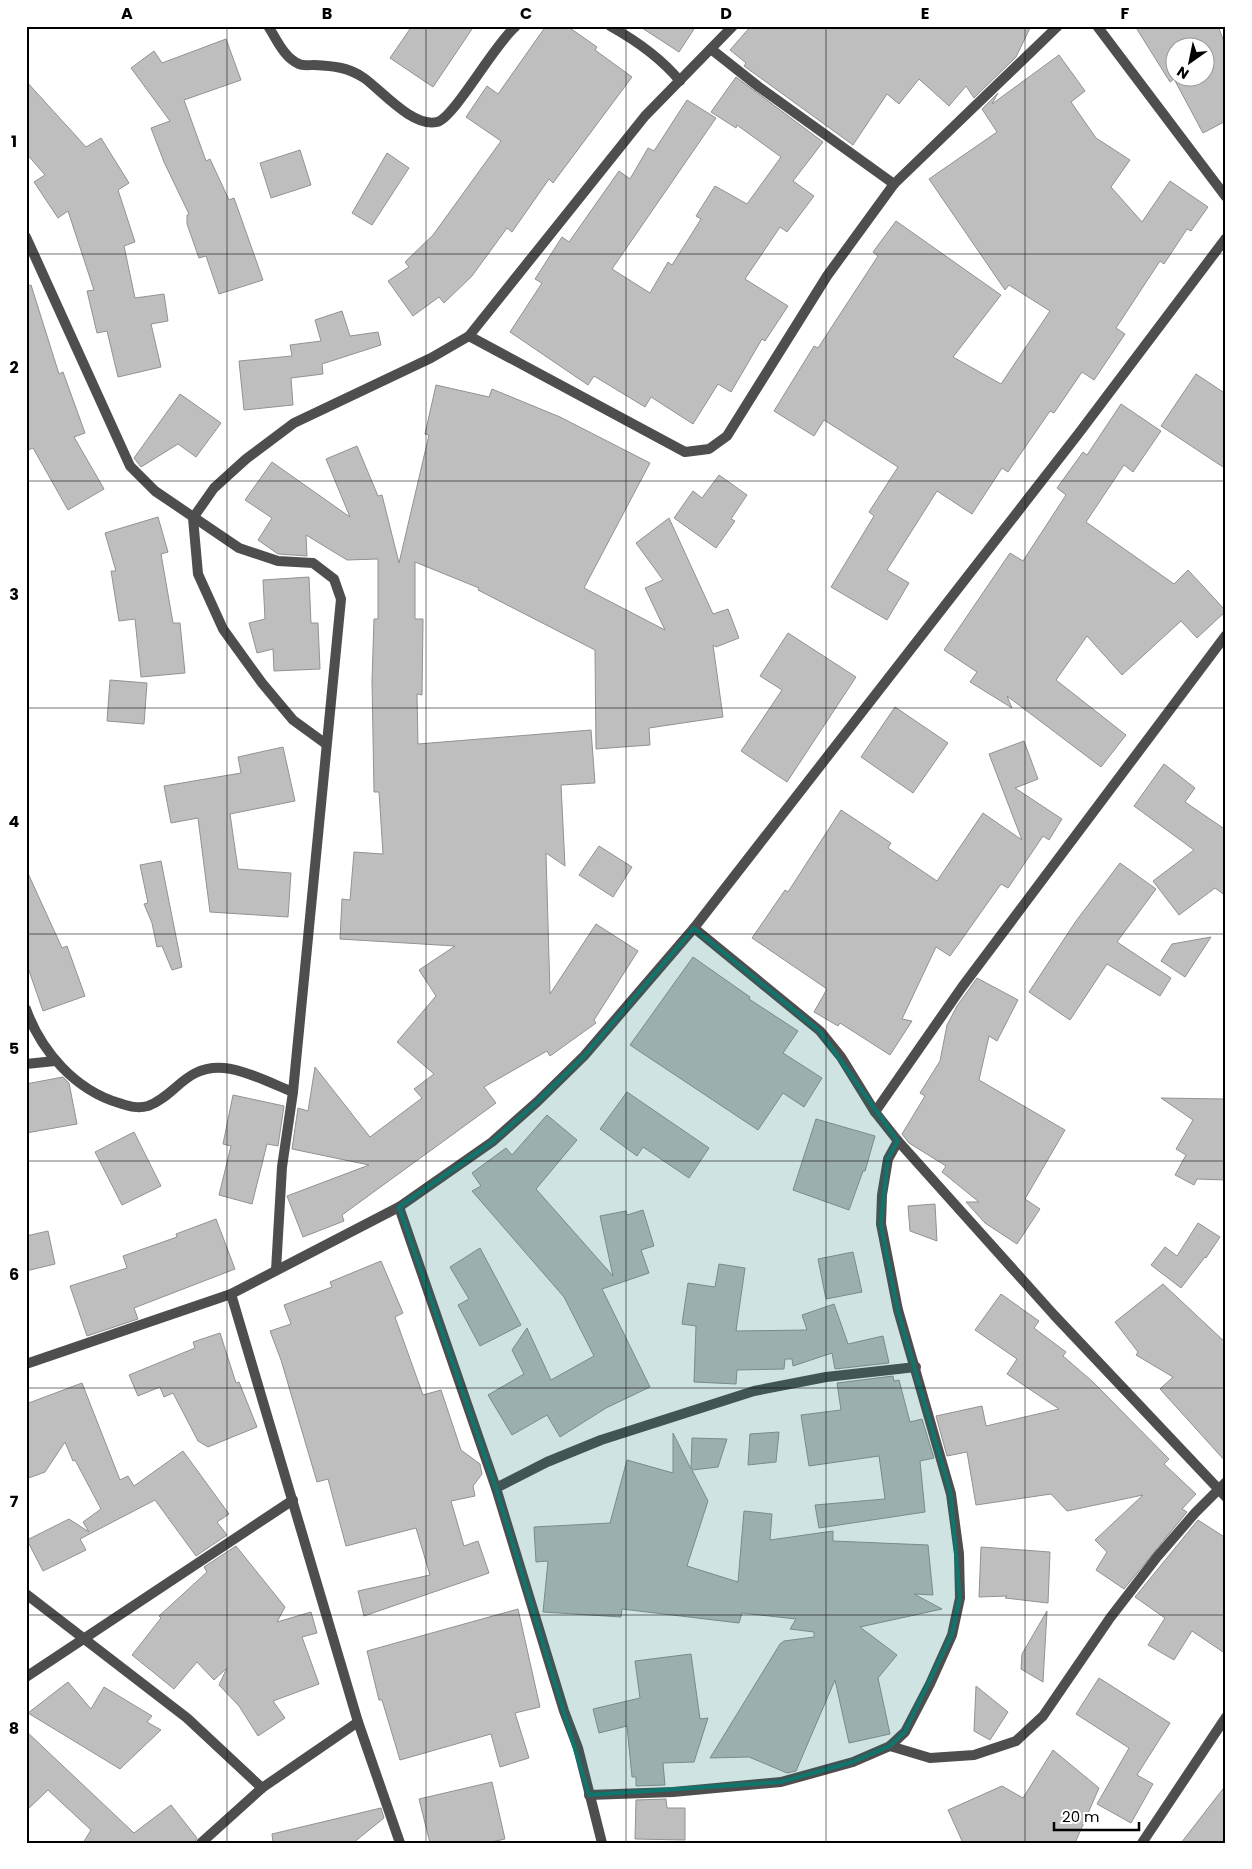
<svg xmlns="http://www.w3.org/2000/svg" width="1252" height="1869" viewBox="0 0 1252 1869" font-family="Poppins,sans-serif">
	<rect width="100%" height="100%" fill="#fff"/>
	<!-- building -->
	<g fill="#bebebe" stroke="#929292" fill-rule="evenodd">
		<polygon points="412,26 474,26 433,87 390,58"/>
		<polygon points="546,26 567,26 597,47 595,50 632,77 553,183 549,179 512,232 507,228 472,276 444,303 439,297 413,316 388,281 409,267 405,262 433,235 501,141 466,117 487,86 498,94"/>
		<polygon points="639,26 696,26 679,52"/>
		<polygon points="751,26 1031,26 1016,57 974,98 966,86 949,106 919,79 899,104 887,94 853,145 744,66 746,63 730,50"/>
		<path d="M1135 26H1218L1226 47V121L1203 133 1174 79 1170 82ZM1174 48H1204V78H1174Z"/>
		<polygon points="226,39 241,80 184,100 206,161 210,159 229,200 234,198 263,280 219,294 206,256 199,258 187,224 187,215 189,214 164,162 151,128 170,121 131,68 154,51 162,63"/>
		<polygon points="1059,55 1085,91 1071,102 1096,138 1130,160 1111,187 1142,222 1170,181 1208,207 1191,231 1187,229 1164,264 1160,261 1116,328 1125,334 1094,380 1082,372 1054,413 1050,411 1008,472 1002,468 972,514 937,491 887,570 909,583 887,620 831,587 874,516 869,512 898,467 824,420 814,436 774,411 814,346 818,348 878,256 873,252 896,221 1001,295 953,357 1001,384 1050,311 1009,285 1005,290 929,179 997,132 982,109 998,93 992,104"/>
		<polygon points="736,77 823,142 793,181 814,196 787,232 780,227 745,279 788,306 765,341 762,339 731,392 718,384 693,424 651,397 645,407 594,376 588,385 510,332 542,283 535,279 562,237 569,242 619,171 630,179 648,148 654,151 687,100 716,118 612,269 650,293 668,262 672,265 701,219 696,216 715,186 747,204 781,157 737,125 736,128 711,112"/>
		<polygon points="26,81 86,147 101,138 129,183 118,190 135,242 124,246 135,298 164,294 168,321 151,324 161,367 118,377 107,331 97,333 87,291 94,290 68,211 58,218 34,182 45,175 26,153"/>
		<polygon points="300,150 311,185 271,198 260,163"/>
		<polygon points="387,153 409,168 372,225 352,213"/>
		<polygon points="31,285 59,374 63,372 85,433 74,437 104,489 68,510 33,448 26,451 26,286"/>
		<polygon points="342,311 350,336 378,332 381,345 322,364 323,374 291,378 293,405 244,410 239,361 292,356 290,345 321,341 315,320"/>
		<polygon points="1196,374 1226,394 1226,469 1161,426"/>
		<polygon points="436,385 489,397 492,389 560,417 650,463 584,588 665,630 645,588 663,580 636,543 669,518 713,614 728,609 739,638 716,647 713,645 723,717 649,728 650,745 596,749 595,650 478,590 479,588 415,562 415,619 423,619 422,695 417,694 418,744 591,730 595,783 561,785 565,866 546,853 550,994 596,924 638,951 594,1020 596,1023 550,1056 547,1051 484,1087 496,1103 342,1215 344,1221 303,1237 287,1196 369,1165 292,1149 298,1108 308,1111 315,1067 370,1137 422,1098 414,1089 434,1074 397,1042 436,996 419,970 455,946 340,939 342,899 350,900 354,852 383,854 379,792 374,792 372,681 374,619 378,619 378,559 347,560 306,535 307,556 278,554 258,540 272,518 245,500 272,462 350,517 326,459 357,446 378,496 382,495 399,563 429,435 425,434"/>
		<polygon points="180,394 221,423 196,457 178,444 141,467 134,458"/>
		<polygon points="1121,404 1161,431 1133,472 1124,465 1086,522 1174,584 1188,570 1226,611 1197,638 1181,621 1122,675 1087,636 1056,680 1126,735 1101,767 1007,696 1012,708 970,682 977,672 944,650 1010,553 1023,561 1066,495 1057,488 1083,452 1087,455"/>
		<polygon points="719,475 747,495 731,519 735,521 716,548 674,518 693,491 702,498"/>
		<polygon points="158,517 168,552 161,554 173,623 180,623 185,673 141,677 135,619 119,621 111,571 116,571 105,533"/>
		<polygon points="309,577 311,623 318,623 320,669 274,671 273,649 257,653 249,623 265,619 263,580"/>
		<polygon points="788,633 856,677 787,782 741,751 782,690 760,676"/>
		<polygon points="110,680 147,683 144,724 107,721"/>
		<polygon points="895,707 948,743 913,793 861,757"/>
		<polygon points="1024,741 1038,779 1015,788 1062,819 1049,840 1043,836 1008,888 1001,884 950,956 936,947 902,1019 912,1021 890,1055 840,1023 838,1026 814,1012 827,989 752,938 785,890 788,892 841,810 891,843 888,848 937,881 983,813 1022,840 989,754"/>
		<polygon points="283,747 295,801 230,814 238,869 291,873 288,917 210,912 198,818 171,823 164,786 241,773 238,757"/>
		<polygon points="1164,764 1195,788 1185,802 1226,830 1226,896 1215,888 1179,915 1153,881 1194,850 1134,806"/>
		<polygon points="599,846 632,867 613,897 579,875"/>
		<polygon points="161,861 182,967 172,970 162,946 157,947 152,923 144,904 148,903 140,865"/>
		<polygon points="1120,863 1156,889 1117,942 1171,978 1160,996 1107,964 1070,1020 1029,992 1076,921"/>
		<polygon points="26,869 62,948 67,946 85,996 43,1011 26,962"/>
		<polygon points="1211,937 1185,977 1161,961 1172,944"/>
		<polygon points="693,957 750,997 749,999 798,1031 783,1053 822,1078 804,1107 783,1093 758,1130 630,1045"/>
		<polygon points="977,978 1018,1000 997,1041 989,1036 979,1080 1065,1130 1025,1199 1040,1209 1017,1244 985,1223 966,1202 979,1202 942,1172 946,1166 909,1143 902,1134 925,1096 920,1093 940,1061 947,1025 957,1006"/>
		<polygon points="63,1077 69,1083 77,1124 26,1133 26,1084"/>
		<polygon points="627,1092 709,1148 689,1178 643,1147 637,1156 600,1129"/>
		<polygon points="233,1095 284,1106 278,1146 267,1144 252,1204 219,1195 231,1146 223,1144"/>
		<polygon points="1161,1098 1226,1099 1226,1180 1197,1179 1194,1185 1175,1175 1186,1155 1176,1149 1193,1120"/>
		<polygon points="547,1115 577,1140 536,1189 613,1276 600,1216 626,1211 627,1215 643,1210 654,1246 641,1250 649,1273 602,1289 650,1387 606,1408 560,1437 547,1415 512,1435 488,1395 524,1374 512,1350 527,1328 551,1380 594,1356 564,1297 472,1191 481,1186 472,1173 506,1148 512,1155"/>
		<polygon points="816,1119 875,1136 865,1171 863,1171 849,1210 793,1190"/>
		<polygon points="134,1132 161,1186 122,1205 95,1152"/>
		<polygon points="935,1204 937,1241 910,1231 908,1206"/>
		<polygon points="216,1219 235,1269 134,1308 138,1319 87,1336 70,1286 127,1268 123,1256 177,1237 176,1234"/>
		<polygon points="1198,1223 1220,1237 1206,1258 1205,1257 1181,1288 1151,1265 1165,1247 1177,1256"/>
		<polygon points="48,1231 55,1264 26,1271 26,1236"/>
		<polygon points="480,1248 521,1325 480,1346 458,1305 469,1299 450,1267"/>
		<polygon points="853,1252 862,1292 826,1299 818,1259"/>
		<polygon points="381,1261 403,1313 395,1317 423,1395 441,1390 461,1450 480,1464 482,1474 473,1486 475,1496 451,1501 464,1546 478,1541 489,1573 364,1616 358,1591 430,1575 416,1528 346,1546 328,1479 317,1482 281,1360 270,1331 291,1324 284,1305 332,1287 330,1282"/>
		<polygon points="719,1264 745,1268 736,1331 807,1330 802,1315 834,1304 848,1344 883,1336 889,1363 835,1369 832,1353 793,1366 792,1359 785,1359 784,1369 737,1370 736,1384 694,1382 696,1326 682,1324 688,1283 715,1287"/>
		<polygon points="1163,1284 1226,1343 1226,1462 1160,1389 1173,1377 1136,1355 1138,1352 1115,1322"/>
		<polygon points="1001,1294 1039,1321 1034,1328 1066,1352 1063,1356 1093,1382 1169,1459 1164,1464 1196,1494 1182,1509 1187,1512 1124,1589 1096,1570 1107,1552 1095,1540 1143,1495 1067,1511 1051,1494 976,1505 967,1452 947,1456 936,1416 982,1406 986,1426 1059,1409 1007,1374 1017,1359 975,1330"/>
		<polygon points="220,1333 236,1383 239,1382 257,1427 208,1447 198,1441 173,1393 164,1397 160,1387 138,1396 129,1375 195,1348 193,1342"/>
		<polygon points="893,1376 894,1381 899,1380 910,1422 922,1419 934,1458 920,1461 925,1512 819,1528 815,1505 885,1499 879,1456 809,1466 801,1415 841,1410 837,1383"/>
		<polygon points="82,1383 120,1480 128,1476 134,1486 183,1451 229,1514 217,1522 227,1535 196,1556 155,1500 80,1539 86,1550 43,1571 27,1540 69,1519 89,1532 83,1522 101,1509 75,1460 73,1461 65,1442 45,1472 26,1479 26,1404"/>
		<polygon points="779,1432 776,1462 748,1465 750,1434"/>
		<polygon points="673,1433 691,1469 692,1438 727,1439 718,1467 692,1470 708,1501 687,1566 738,1582 744,1511 772,1514 770,1540 833,1531 833,1541 928,1545 933,1595 914,1594 942,1609 860,1627 897,1655 878,1678 890,1734 849,1743 835,1680 796,1771 787,1773 749,1757 710,1758 780,1644 784,1641 814,1637 814,1632 790,1629 796,1619 742,1613 739,1623 622,1609 621,1617 543,1612 548,1561 536,1562 534,1527 610,1523 627,1460 673,1473"/>
		<polygon points="1198,1520 1226,1538 1226,1654 1192,1631 1174,1660 1148,1645 1165,1618 1135,1597"/>
		<polygon points="236,1546 285,1607 277,1622 311,1612 317,1633 302,1637 319,1684 273,1701 285,1718 258,1736 239,1706 219,1685 227,1668 214,1680 197,1662 174,1689 132,1655 161,1618 159,1616 207,1572 204,1567"/>
		<polygon points="981,1547 1050,1552 1048,1603 1005,1598 1007,1596 979,1597"/>
		<polygon points="518,1609 540,1707 515,1713 529,1758 500,1767 491,1734 400,1760 382,1700 379,1700 367,1651"/>
		<polygon points="1047,1611 1043,1682 1021,1669 1022,1654"/>
		<polygon points="691,1654 700,1719 708,1718 694,1762 663,1763 665,1785 636,1786 636,1777 632,1777 627,1726 599,1733 593,1709 640,1698 635,1661"/>
		<polygon points="1099,1678 1170,1723 1137,1775 1153,1784 1131,1823 1097,1804 1129,1748 1076,1714"/>
		<polygon points="68,1682 91,1709 104,1687 152,1716 147,1722 161,1730 120,1769 28,1713"/>
		<polygon points="976,1686 1008,1712 990,1740 974,1731"/>
		<polygon points="26,1731 134,1833 171,1805 197,1838 194,1843 83,1843 91,1830 48,1790 26,1811"/>
		<polygon points="1053,1750 1099,1788 1075,1843 963,1843 948,1810 1002,1786 1023,1798"/>
		<polygon points="492,1782 505,1839 487,1843 430,1843 419,1799"/>
		<polygon points="1226,1785 1226,1843 1181,1843"/>
		<polygon points="666,1799 667,1808 685,1808 685,1840 635,1839 636,1800"/>
		<polygon points="381,1808 384,1818 353,1843 273,1843 272,1834"/>
	</g>
	<g fill="none" stroke-linecap="round" stroke-linejoin="round">
		<!-- street -->
		<g stroke="#4e4e4e" stroke-width="10">
			<path d="M268 26C276 38 284 58 299 64 303 66 309 65 314 65 333 66 348 67 364 78 381 90 413 128 437 122 454 118 495 43 516 26"/>
			<path d="M610 26C637 41 660 57 680 81"/>
			<polyline points="1097,26 1226,197"/>
			<polyline points="711,49 759,87 894,184"/>
			<polyline points="26,237 130,466 155,491 239,548 278,561 313,563 334,579 341,599 293,1092 282,1167 276,1270"/>
			<polyline points="469,336 685,452 709,449 727,436 827,276 894,184 1058,26"/>
			<polyline points="326,744 293,720 262,683 223,629 198,574 193,518 214,488 246,459 294,423 431,358 469,336 645,116 733,26"/>
			<polyline points="694,928 820,1031 841,1057 875,1112 898,1141 1054,1315 1226,1497"/>
			<path d="M26 1009C41 1051 75 1090 119 1103 129 1106 137 1109 148 1106 177 1095 185 1065 224 1068 245 1070 273 1084 293 1092"/>
			<polyline points="26,1064 55,1061"/>
			<polyline points="875,1112 962,987 1226,635"/>
			<polyline points="399,1207 496,1488 564,1711 578,1748 602,1843"/>
			<polyline points="231,1294 358,1722 400,1843"/>
			<polyline points="26,1364 231,1294 399,1207 492,1142 537,1102 584,1056 694,928 1079,433 1226,238"/>
			<polyline points="496,1488 547,1462 601,1440 754,1391 826,1377 916,1367"/>
			<polyline points="26,1594 187,1718 262,1788"/>
			<polyline points="26,1677 293,1500"/>
			<polyline points="890,1746 930,1758 974,1755 1016,1741 1043,1716 1110,1618 1157,1557 1195,1513 1226,1482"/>
			<polyline points="589,1795 673,1792 781,1782 853,1762 890,1746 905,1732 930,1684 952,1635 960,1598 959,1554 951,1494 898,1310 881,1224 882,1195 888,1159 898,1141"/>
			<polyline points="201,1843 262,1788 358,1722"/>
			<polyline points="1142,1843 1226,1717"/>
		</g>
	</g>
	<!-- marked area -->
	<path fill="#0f766e" fill-opacity="0.2" stroke="#0f766e" stroke-width="4" stroke-linejoin="round" d="M694 928 820 1031 898 1141 888 1159 881 1224 898 1310 951 1494 960 1598 952 1635 905 1732 890 1746 853 1762 781 1782 589 1795 496 1488 399 1207 492 1142 537 1102 584 1056Z"/>
	<!-- grid -->
	<path fill="none" stroke="#000" stroke-width="1" stroke-opacity="0.55" d="M227 26V1843M426 26V1843M626 26V1843M826 26V1843M1025 26V1843M26 254H1226M26 481H1226M26 708H1226M26 934H1226M26 1161H1226M26 1388H1226M26 1615H1226"/>
	<!-- border -->
	<rect width="1252" height="1869" fill="none" stroke="#ffffff" stroke-width="55"/>
	<!-- north arrow -->
	<g transform="translate(1190 62) rotate(213)"><circle r="24" fill="#ffffff" stroke="#999999"/>
	<path d="M0-4L9 19L0 12L-9 19Z" fill="#000000"/>
	<text y="-8" font-size="14" font-weight="bold" text-anchor="middle" fill="#000000">N</text>
	</g>
	<!-- scale -->
	<path d="M1054 1822v8h85v-8" fill="none" stroke="#000000" stroke-width="2.5"/>
	<text x="1062" y="1822" font-size="15" fill="#000000" stroke="#ffffff" stroke-width="4" paint-order="stroke">20 m</text>
	<rect x="28" y="28" width="1196" height="1814" fill="none" stroke="#000" stroke-width="2"/>
	<g font-size="16" text-anchor="middle" font-weight="bold" fill="#000">
		<text x="127" y="19">A</text>
		<text x="327" y="19">B</text>
		<text x="526" y="19">C</text>
		<text x="726" y="19">D</text>
		<text x="925" y="19">E</text>
		<text x="1125" y="19">F</text>
		<text x="14" y="147">1</text>
		<text x="14" y="373">2</text>
		<text x="14" y="600">3</text>
		<text x="14" y="827">4</text>
		<text x="14" y="1054">5</text>
		<text x="14" y="1280">6</text>
		<text x="14" y="1507">7</text>
		<text x="14" y="1734">8</text>
	</g>
</svg>
